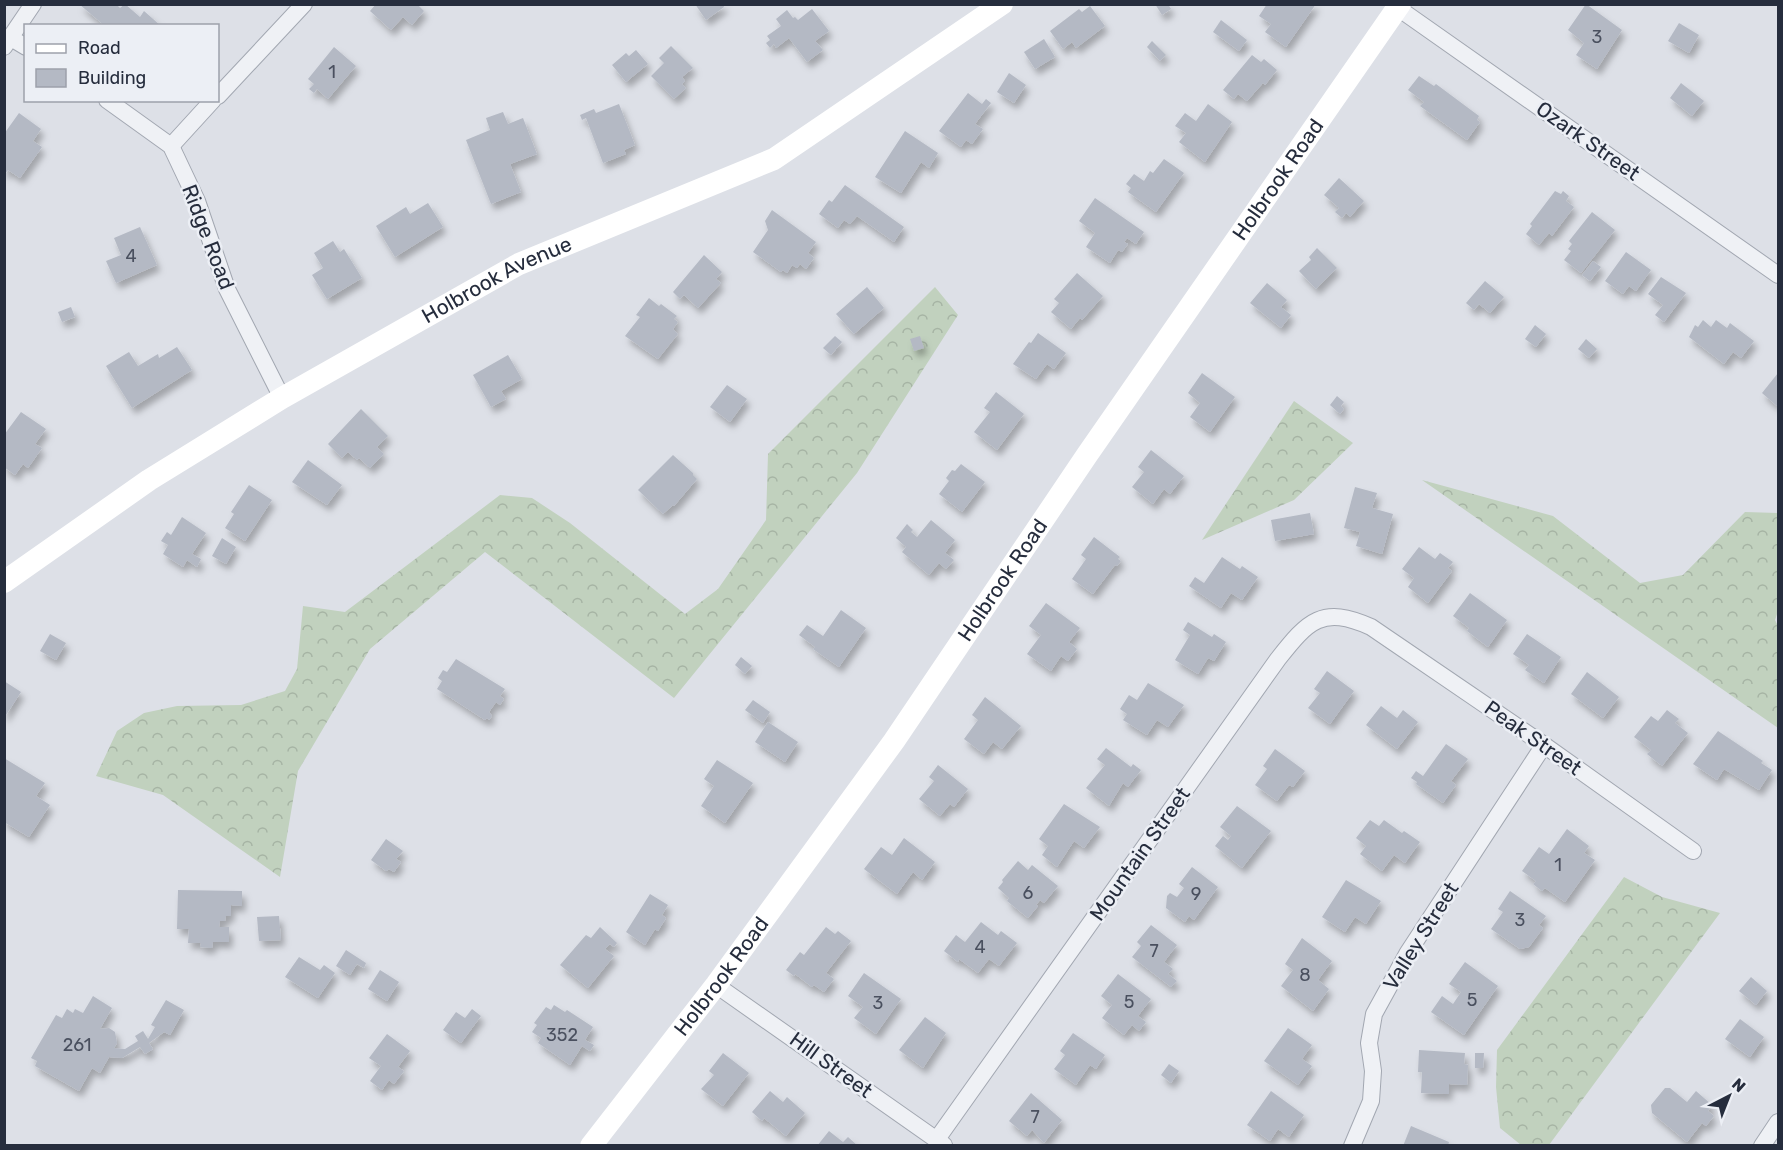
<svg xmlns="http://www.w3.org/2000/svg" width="1783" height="1150" viewBox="0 0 1783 1150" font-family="Rubik,sans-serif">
	<defs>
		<pattern id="forest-crowns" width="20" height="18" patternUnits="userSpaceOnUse" patternTransform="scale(1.5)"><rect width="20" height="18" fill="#c1d1be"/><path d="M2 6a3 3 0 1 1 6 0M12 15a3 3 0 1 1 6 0" fill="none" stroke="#a6b4a4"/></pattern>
		<filter id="shadow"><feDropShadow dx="3.5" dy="6" stdDeviation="3" flood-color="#0004"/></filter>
	</defs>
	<rect width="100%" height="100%" fill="#dde0e7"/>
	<!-- forest -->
	<g fill="url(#forest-crowns)">
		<polygon points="935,287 958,315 857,473 674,698 485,552 370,649 298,771 280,877 163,795 96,776 117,731 144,713 177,706 241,705 285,691 297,669 303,606 345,612 500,495 532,498 570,523 685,614 718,589 766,520 768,454"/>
		<polygon points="1294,401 1353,443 1294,500 1202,540"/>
		<polygon points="1422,480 1553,516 1640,583 1683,575 1745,512 1778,513 1778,611 1775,620 1778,626 1778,728"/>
		<polygon points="1624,877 1662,897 1720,913 1549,1145 1521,1145 1500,1128 1496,1087 1497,1050"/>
	</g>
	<!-- building -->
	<g fill="#b4b9c4" filter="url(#shadow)">
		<polygon points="79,4 116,4 120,8 125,4 140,17 144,11 161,26 105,26"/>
		<polygon points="376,4 417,4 424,11 412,25 403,17 391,30 370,11"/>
		<polygon points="695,4 723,4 724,7 706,20"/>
		<polygon points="1155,4 1168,4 1171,9 1162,15"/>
		<polygon points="1267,4 1316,4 1286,47 1265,32 1271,24 1259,16"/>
		<polygon points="1586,4 1622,30 1597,69 1576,55 1584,43 1568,30"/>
		<polygon points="1090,6 1105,26 1076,48 1072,42 1063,49 1050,31 1079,9 1082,12"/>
		<polygon points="812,9 829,31 815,41 823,50 807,62 789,38 776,48 774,44 770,48 766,43 770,40 767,36 781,26 776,19 787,10 793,18 795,17 798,20"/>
		<polygon points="1221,20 1247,40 1239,51 1213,32"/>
		<polygon points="1679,23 1699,35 1689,53 1668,41"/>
		<polygon points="1044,39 1055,57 1035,69 1024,52"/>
		<polygon points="1152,41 1166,55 1160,61 1147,47"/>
		<polygon points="671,46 693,68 682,77 685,81 682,84 686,88 674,99 651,76 664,63 659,58"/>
		<polygon points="334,47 356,66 328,99 317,89 314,93 309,89 314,84 308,79"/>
		<polygon points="636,50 648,64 626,82 612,65 626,53 629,56"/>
		<polygon points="1252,55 1261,62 1264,59 1277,70 1265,85 1263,83 1247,101 1238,94 1234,99 1223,90"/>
		<polygon points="1009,73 1026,85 1014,103 997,92"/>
		<polygon points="1419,76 1434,86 1436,84 1479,116 1477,120 1480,122 1467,140 1420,106 1424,102 1408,90"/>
		<polygon points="1681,83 1704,101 1692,116 1670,98"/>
		<polygon points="968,93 982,104 986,99 991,103 975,124 983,129 972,144 966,140 961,147 939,131"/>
		<polygon points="619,104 635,145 624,150 626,154 603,163 586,118 582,120 580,115 594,109 596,113"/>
		<polygon points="1208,104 1232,122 1205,162 1179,142 1186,133 1175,126 1185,113 1196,121"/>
		<polygon points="503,112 508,124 523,118 537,154 510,164 521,192 491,204 466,140 490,130 486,118"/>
		<polygon points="19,113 41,129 33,141 42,147 20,178 8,170 4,175 4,134"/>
		<polygon points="905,131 938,153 929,168 921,162 901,193 875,177"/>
		<polygon points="1164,159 1184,173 1156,212 1128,192 1131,188 1126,184 1134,174 1144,181 1150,171 1153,173"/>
		<polygon points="1339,178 1364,201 1350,217 1346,213 1342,218 1335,212 1339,208 1324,195"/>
		<polygon points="845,185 904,227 894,242 857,216 850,224 844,220 838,228 819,214 829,200 832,202"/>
		<polygon points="1555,191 1561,194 1563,191 1569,196 1566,201 1574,207 1552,236 1549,233 1539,245 1526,234 1532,226 1530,224"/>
		<polygon points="1095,198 1144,232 1136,244 1127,238 1124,242 1128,244 1122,252 1118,250 1110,263 1086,247 1095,233 1079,221"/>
		<polygon points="428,203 443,227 395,257 376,226 406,207 410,214"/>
		<polygon points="772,210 816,242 808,253 814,258 806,269 800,264 797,268 792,265 787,273 783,270 781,272 753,252 768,230 765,221"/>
		<polygon points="1592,212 1615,230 1581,273 1564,260 1571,251 1568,249 1572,244 1569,241"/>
		<polygon points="140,227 157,265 116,283 106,261 121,255 114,238"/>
		<polygon points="333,241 340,252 344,249 362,278 327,299 312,275 323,268 314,253"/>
		<polygon points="1317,248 1337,268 1316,289 1299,271 1311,260 1309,257"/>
		<polygon points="1626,252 1651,270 1636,291 1629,286 1623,294 1605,281"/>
		<polygon points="704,255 722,272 716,279 721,283 698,308 684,295 680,299 673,292"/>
		<polygon points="1593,261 1601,267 1590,281 1582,275"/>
		<polygon points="1077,273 1103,296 1082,320 1080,318 1071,329 1051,312 1059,303 1054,299"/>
		<polygon points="1661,277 1686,293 1664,322 1655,315 1663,305 1648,294"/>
		<polygon points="1485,281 1504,297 1490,313 1479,304 1474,310 1466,303"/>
		<polygon points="1267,283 1287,300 1281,307 1291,315 1281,328 1250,303"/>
		<polygon points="867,287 884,308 854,334 836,314"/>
		<polygon points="649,298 659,306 661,304 677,316 674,319 678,322 673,329 678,334 658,359 625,336 640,317 636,315"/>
		<polygon points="71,307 75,317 62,322 58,312"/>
		<polygon points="1703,320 1711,327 1716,320 1727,328 1730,323 1754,341 1741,358 1733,352 1724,364 1689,337 1695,325 1698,327"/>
		<polygon points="1535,325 1546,334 1536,347 1525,339"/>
		<polygon points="1038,333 1066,353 1054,369 1047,364 1036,379 1013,364 1029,342 1031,343"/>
		<polygon points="835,336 842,342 831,355 823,348"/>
		<polygon points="920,336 924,348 914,351 910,339"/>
		<polygon points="1586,339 1597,349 1589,358 1578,349"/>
		<polygon points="177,347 192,370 132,408 106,366 129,352 138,366 158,354 159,358"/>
		<polygon points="508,355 522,379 501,391 506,399 491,407 473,375"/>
		<polygon points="1202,373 1235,397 1210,432 1190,417 1200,403 1188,393"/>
		<polygon points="1778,373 1778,404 1777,406 1762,393"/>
		<polygon points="727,385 747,399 730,422 710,407"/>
		<polygon points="996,392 1024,414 997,450 974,432 990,412 984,408"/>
		<polygon points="1337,396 1344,402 1341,406 1344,409 1340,414 1330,405"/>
		<polygon points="361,409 388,436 377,447 384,454 370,468 359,458 357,460 348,452 342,458 328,444"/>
		<polygon points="21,412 46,429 35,444 42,448 28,468 23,464 15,475 4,467 4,435"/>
		<polygon points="1151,450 1184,476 1170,494 1164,489 1153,504 1132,487 1144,472 1138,467"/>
		<polygon points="673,455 693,473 693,475 697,479 674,506 673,505 663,514 638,490"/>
		<polygon points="308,460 342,485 327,505 292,482"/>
		<polygon points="961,464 985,482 962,512 939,494 949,481 946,478 952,470 955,471"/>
		<polygon points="249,485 272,500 245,541 225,528 234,514 231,512"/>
		<polygon points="1355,487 1377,493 1372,508 1393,514 1382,554 1356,546 1360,532 1344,528"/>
		<polygon points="1310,513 1314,534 1275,541 1271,520"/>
		<polygon points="182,517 206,533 192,554 201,559 197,567 187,560 183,567 163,554 168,545 161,541 167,532 171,535"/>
		<polygon points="931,520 955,540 945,553 954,560 946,569 939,563 929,575 902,552 906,547 896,538 907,524 913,530 911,532 917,537"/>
		<polygon points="1094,537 1120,557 1118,559 1121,561 1117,566 1115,565 1093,594 1072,579 1086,559 1081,555"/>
		<polygon points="222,538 236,547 226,564 212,556"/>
		<polygon points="1419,547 1435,559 1440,553 1453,562 1448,568 1452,571 1428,603 1408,587 1414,578 1402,569"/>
		<polygon points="1222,557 1240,569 1242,566 1258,577 1242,600 1231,593 1221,608 1189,586 1195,577 1204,583"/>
		<polygon points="1470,593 1507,620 1488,647 1467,631 1469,628 1453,616"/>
		<polygon points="1046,603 1080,628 1069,642 1077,649 1068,661 1061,656 1051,671 1027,654 1041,635 1029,626"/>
		<polygon points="841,610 866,628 839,667 813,649 815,647 799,635 807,625 823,636"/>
		<polygon points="1188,622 1212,637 1214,634 1226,642 1214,661 1208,658 1198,674 1175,660 1190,635 1183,630"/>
		<polygon points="50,634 66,643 56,660 40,651"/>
		<polygon points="1527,634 1561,657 1544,683 1525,670 1529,665 1513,654"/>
		<polygon points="741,657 752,666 745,674 735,665"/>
		<polygon points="456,659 505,689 500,696 504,699 500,705 496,702 489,712 492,716 489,720 487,718 485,720 437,689 442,681 438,678 443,670 447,672"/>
		<polygon points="1327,671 1354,691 1330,724 1308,708 1320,693 1314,689"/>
		<polygon points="1587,672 1619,697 1603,718 1571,694"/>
		<polygon points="4,681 21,692 4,718"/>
		<polygon points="1148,683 1184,705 1168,727 1157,720 1147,735 1123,720 1127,714 1120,709 1129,695 1137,700"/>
		<polygon points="985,697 1021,726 1002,749 993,742 984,754 964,739 978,720 972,715"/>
		<polygon points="753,700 770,712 763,723 745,710"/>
		<polygon points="1381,706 1397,718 1403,710 1418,722 1397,749 1366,725"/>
		<polygon points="1667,710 1679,719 1675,723 1688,733 1662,766 1647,754 1651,750 1634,737 1651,716 1658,721"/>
		<polygon points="768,722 798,742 785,762 755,742"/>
		<polygon points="1718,731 1763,761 1761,763 1772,770 1759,790 1724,769 1717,780 1693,764"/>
		<polygon points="1446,744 1468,759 1451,781 1456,785 1443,803 1416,784 1417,782 1411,778 1416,771 1423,776"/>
		<polygon points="1106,748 1131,767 1133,764 1141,770 1128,787 1123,783 1109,806 1086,788 1105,765 1097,759"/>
		<polygon points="1275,749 1305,771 1293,787 1289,785 1277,801 1255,785 1267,769 1263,766"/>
		<polygon points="4,758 45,783 36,796 50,805 29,837 4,822"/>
		<polygon points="717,760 753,783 725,823 701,806 714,786 704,779"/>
		<polygon points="938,765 968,789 954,807 950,804 940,816 919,799 934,781 929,777"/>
		<polygon points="1064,804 1100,827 1084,848 1074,841 1057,867 1042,855 1048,846 1039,839"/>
		<polygon points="1237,806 1271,831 1242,868 1215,846 1223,836 1228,840 1231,836 1220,827"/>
		<polygon points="1370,820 1379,826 1384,820 1402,833 1404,831 1420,842 1405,863 1394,855 1382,871 1360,854 1366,846 1356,838"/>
		<polygon points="1567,829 1589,846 1584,853 1595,860 1565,902 1545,888 1542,891 1533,884 1536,881 1522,871 1539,847 1549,854"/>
		<polygon points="904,838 935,862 922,880 913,872 897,894 864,869 881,847 892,855"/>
		<polygon points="386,839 403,851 396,859 401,862 394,872 389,869 386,871 371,860"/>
		<polygon points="1018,861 1028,870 1032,865 1058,886 1044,903 1040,900 1036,905 1038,906 1028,918 1007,901 1009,898 998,888 1003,882 1002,880"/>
		<polygon points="1192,867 1218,887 1194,920 1189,916 1185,922 1166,908 1167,896 1170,893 1177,897 1184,888 1179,884"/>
		<polygon points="1346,880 1381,901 1366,924 1355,917 1345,932 1322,917"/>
		<polygon points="178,890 242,891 242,906 231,905 231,916 226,916 225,921 220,921 219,927 229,927 229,942 213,942 212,948 200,947 201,943 188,943 189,929 177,929"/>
		<polygon points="1510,891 1546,916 1539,925 1543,928 1529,947 1520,949 1491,929 1503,912 1498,909"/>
		<polygon points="650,894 668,905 662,915 666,918 658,931 655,929 645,945 626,932"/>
		<polygon points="279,916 281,940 259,941 257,917"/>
		<polygon points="981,922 998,935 1001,931 1017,943 999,966 989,959 978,973 959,959 958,962 944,951 956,935 965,942"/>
		<polygon points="1151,925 1177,945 1164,962 1173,969 1168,974 1177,981 1171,987 1132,957 1141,946 1137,942"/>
		<polygon points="600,927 617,943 614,947 610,944 605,949 614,956 588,988 560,965 586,935 591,938"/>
		<polygon points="826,927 835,934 838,931 851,941 826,973 834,979 824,992 814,985 812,987 795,974 794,976 786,970 800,952 804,955"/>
		<polygon points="1302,938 1332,961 1318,980 1329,989 1313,1011 1281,986 1293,970 1285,964"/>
		<polygon points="346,950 366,963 364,968 357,964 350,975 336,966"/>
		<polygon points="299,957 320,970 324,965 335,973 318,998 285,977"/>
		<polygon points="1465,962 1498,986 1464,1035 1431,1012 1442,996 1453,1004 1461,992 1449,984"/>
		<polygon points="380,970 399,982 387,1001 368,989"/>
		<polygon points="864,973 901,999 876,1034 854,1018 863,1007 848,996"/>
		<polygon points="1118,974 1151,999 1138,1016 1146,1022 1139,1031 1132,1025 1124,1035 1102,1018 1112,1005 1101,996"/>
		<polygon points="1751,977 1767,991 1756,1005 1739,991"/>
		<polygon points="93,996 112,1008 100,1029 109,1028 115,1032 117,1043 114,1048 125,1049 138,1041 135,1036 143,1031 148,1039 155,1027 151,1025 166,1000 184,1010 170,1035 164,1032 149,1043 153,1049 145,1054 140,1047 122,1058 109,1057 100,1073 92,1068 79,1091 35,1066 37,1061 31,1058 56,1015 62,1018 67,1009 73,1013 75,1009 83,1013"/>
		<polygon points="554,1005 565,1012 567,1010 593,1027 585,1040 594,1045 590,1051 582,1046 570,1065 538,1043 541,1038 532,1032 537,1025 534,1023 546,1007 551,1010"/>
		<polygon points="472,1009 481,1016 461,1043 443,1030 456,1012 465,1018"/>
		<polygon points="925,1017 946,1033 923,1068 899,1050"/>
		<polygon points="1740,1019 1764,1037 1750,1057 1725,1039"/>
		<polygon points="1288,1028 1312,1045 1302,1059 1312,1066 1298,1085 1264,1061"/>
		<polygon points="1073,1033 1105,1055 1096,1069 1090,1065 1076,1085 1054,1069 1065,1055 1060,1051"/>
		<polygon points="387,1034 410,1051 398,1067 404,1071 394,1084 389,1080 382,1090 370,1081 381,1066 369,1058"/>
		<polygon points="1419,1050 1465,1053 1464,1064 1468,1065 1467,1085 1449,1084 1449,1094 1421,1093 1422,1072 1418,1072"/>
		<polygon points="723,1053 749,1073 723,1106 701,1089 714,1075 709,1071"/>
		<polygon points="1475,1053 1484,1053 1483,1068 1475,1068"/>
		<polygon points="1169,1064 1179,1071 1171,1083 1161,1075"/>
		<polygon points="1665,1088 1670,1088 1687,1102 1696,1091 1712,1105 1708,1111 1714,1116 1706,1126 1702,1123 1687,1142 1652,1113 1651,1105"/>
		<polygon points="770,1091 783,1102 787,1097 805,1113 786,1136 764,1118 762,1121 752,1112"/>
		<polygon points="1271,1091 1304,1115 1289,1137 1278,1129 1270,1141 1247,1125"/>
		<polygon points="1031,1093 1062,1120 1044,1143 1032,1130 1027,1136 1009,1121"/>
		<polygon points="1411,1126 1449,1142 1448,1146 1403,1146"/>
		<polygon points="829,1131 843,1142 848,1137 858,1146 817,1146"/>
	</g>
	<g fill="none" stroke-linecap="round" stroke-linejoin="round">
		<!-- street casing -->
		<g stroke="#a2a7b1" stroke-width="18">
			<g id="street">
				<polyline points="1398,8 1778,275"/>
				<polyline points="11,38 26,47"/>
				<polyline points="4,47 33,4"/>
				<polyline points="218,96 304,4"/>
				<polyline points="107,100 171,146 197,201 227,289 282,398"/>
				<polyline points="171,146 213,100"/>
				<polyline points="716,985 944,1145"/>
				<path d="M937 1139 1278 659C1308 621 1322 605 1371 627L1544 745 1693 851"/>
				<polyline points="1352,1146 1371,1101 1373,1071 1369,1043 1374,1014 1407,954 1544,745"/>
				<polyline points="1762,1146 1778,1122"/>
			</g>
		</g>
		<!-- street -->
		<use href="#street" stroke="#eff1f5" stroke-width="16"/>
		<!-- secondary -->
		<g stroke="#fff" stroke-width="22">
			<path id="s1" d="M4 582 149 480 282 398 519 264 774 159 1002 4"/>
			<path id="s2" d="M591 1146 716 985 894 741 1087 455 1400 4"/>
		</g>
	</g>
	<g text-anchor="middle" stroke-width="5" stroke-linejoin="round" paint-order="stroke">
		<!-- number labels -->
		<g font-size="18" fill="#4a505f">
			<text x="1597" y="43">3</text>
			<text x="332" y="78">1</text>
			<text x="131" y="262">4</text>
			<text x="1558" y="871">1</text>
			<text x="1028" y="899">6</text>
			<text x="1196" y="900">9</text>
			<text x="1520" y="926">3</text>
			<text x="980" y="953">4</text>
			<text x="1154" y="957">7</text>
			<text x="1305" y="981">8</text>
			<text x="1472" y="1006">5</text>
			<text x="1129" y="1008">5</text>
			<text x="878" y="1009">3</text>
			<text x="562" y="1041">352</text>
			<text x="77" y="1051">261</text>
			<text x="1035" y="1123">7</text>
		</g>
		<!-- street labels -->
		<g font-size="21" fill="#262d3d" stroke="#eceff5">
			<text transform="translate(1588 141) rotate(35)" y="7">Ozark Street</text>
			<text dy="7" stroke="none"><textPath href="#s2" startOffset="1186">Holbrook Road</textPath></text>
			<text transform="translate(208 237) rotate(69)" y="7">Ridge Road</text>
			<text dy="7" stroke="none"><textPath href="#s1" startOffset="579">Holbrook Avenue</textPath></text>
			<text dy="7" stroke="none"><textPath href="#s2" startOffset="700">Holbrook Road</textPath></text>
			<text transform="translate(1533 738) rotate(35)" y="7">Peak Street</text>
			<text transform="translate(1140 854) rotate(-55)" y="7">Mountain Street</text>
			<text transform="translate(1421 936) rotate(-58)" y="7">Valley Street</text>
			<text dy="7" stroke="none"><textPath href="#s2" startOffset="214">Holbrook Road</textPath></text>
			<text transform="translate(831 1065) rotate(36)" y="7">Hill Street</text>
		</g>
	</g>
	<!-- border -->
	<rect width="1783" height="1150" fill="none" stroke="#262d3d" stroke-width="12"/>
	<!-- legend -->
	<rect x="24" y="24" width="195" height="78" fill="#eceff5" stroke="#9da1ab" stroke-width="1.5"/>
	<rect x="36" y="44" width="30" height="9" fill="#ffffff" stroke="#9da1ab" stroke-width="1.5"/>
	<text x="78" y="54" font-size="18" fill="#262d3d">Road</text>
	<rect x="36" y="69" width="30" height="18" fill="#b4b9c4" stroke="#9da1ab" stroke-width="1.5"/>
	<text x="78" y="84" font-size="18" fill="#262d3d">Building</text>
	<!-- north arrow -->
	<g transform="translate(1729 1096) rotate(42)" stroke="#eceff5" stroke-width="4.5" paint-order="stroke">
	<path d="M0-4.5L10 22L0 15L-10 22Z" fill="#262d3d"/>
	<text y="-9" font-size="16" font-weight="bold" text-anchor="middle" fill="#262d3d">N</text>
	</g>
</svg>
